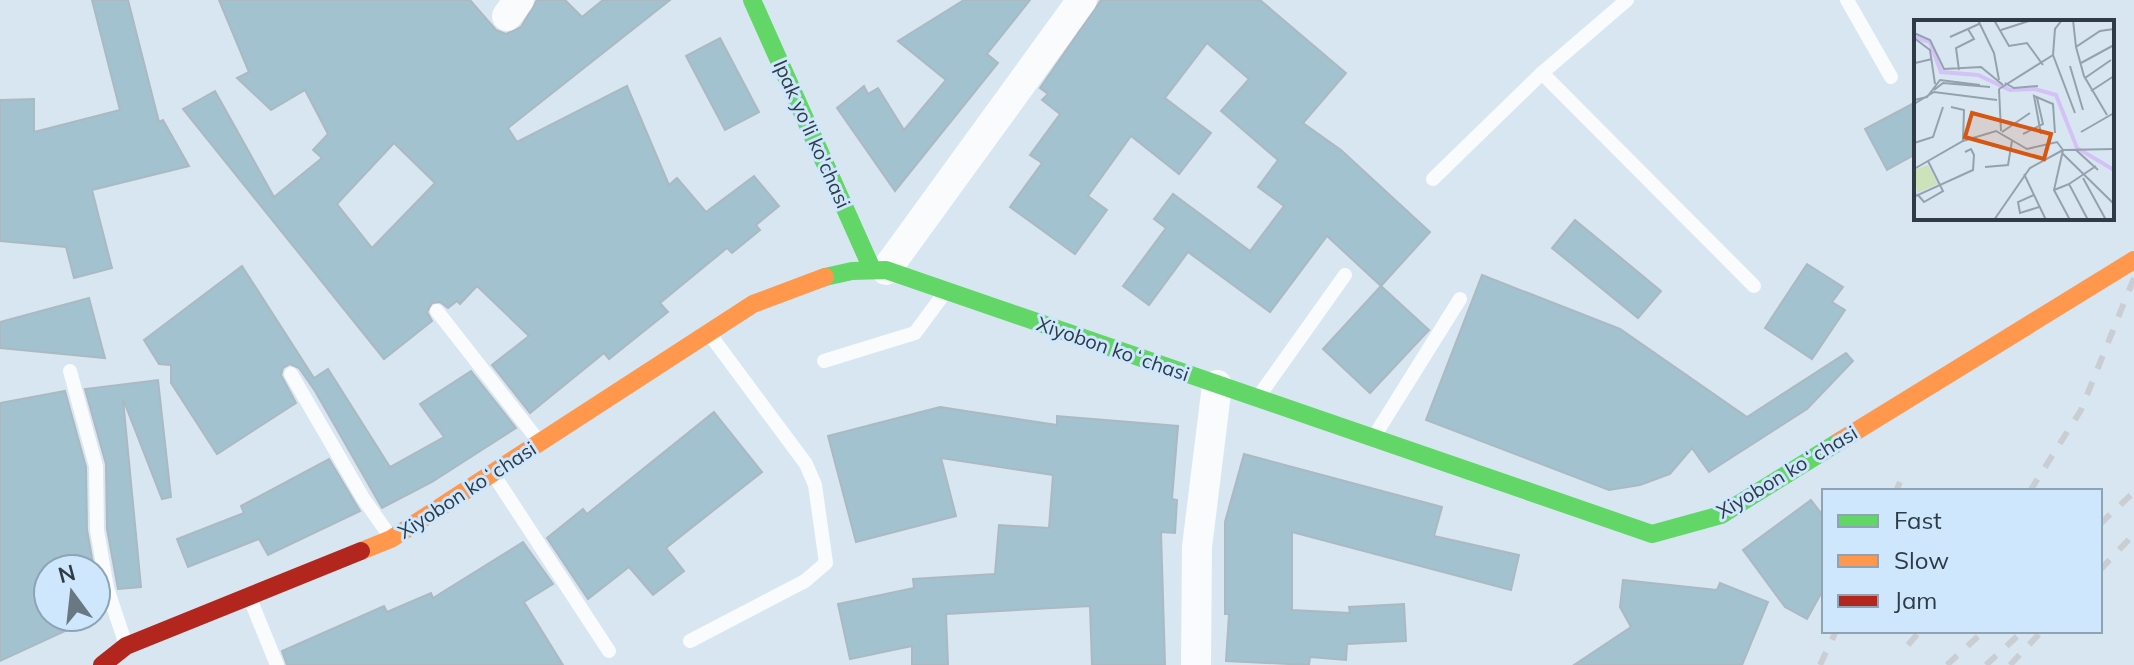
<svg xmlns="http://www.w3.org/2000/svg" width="2134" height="665" viewBox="0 0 2134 665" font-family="Mulish,sans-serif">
	<rect width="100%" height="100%" fill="#d8e6f2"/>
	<!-- building -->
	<g fill="#a2c2d0" stroke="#abb9c2" stroke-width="2" fill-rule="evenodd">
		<polygon points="92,0 128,0 159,122 163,120 189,166 92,190 112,268 74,278 66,247 0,241 0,100 34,99 34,132 120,110"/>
		<path d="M219 0H470L496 30 506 34 521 27 537 0H565L582 17 603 0H670L508 128 517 142 627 86 669 185 677 178 706 212 754 176 779 206 756 225 760 230 732 253 727 248 660 303 668 312 609 359 604 353 530 413 492 365 529 336 477 286 460 304 457 301 448 308 440 302 432 303 427 312 432 321 384 359 183 109 215 91 274 197 322 158 313 150 328 134 305 90 271 110 237 78 249 72ZM394 143 435 183 372 248 337 204Z"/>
		<polygon points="964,0 1030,0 987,54 998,63 895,191 837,108 864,86 868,94 878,88 904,130 946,80 898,41"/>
		<polygon points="1101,0 1260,0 1346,73 1303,123 1341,150 1430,232 1381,286 1327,236 1270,312 1188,252 1149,305 1123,286 1166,228 1154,219 1173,194 1250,251 1284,206 1258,187 1278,160 1221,111 1249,79 1207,43 1165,98 1211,133 1179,174 1131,136 1088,196 1107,210 1075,254 1010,207 1042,163 1030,155 1060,114 1042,100 1048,94 1040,88"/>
		<polygon points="720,38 759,112 725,130 686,56"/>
		<polygon points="1916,102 1916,154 1887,170 1865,129"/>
		<polygon points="1575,220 1661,291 1638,318 1552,248"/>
		<polygon points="1807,264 1843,287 1832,302 1845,310 1812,359 1765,328"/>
		<polygon points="242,266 314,378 328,369 390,467 444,437 420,404 471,371 516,428 432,482 382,508 315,391 299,368 290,364 283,368 281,375 296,403 217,454 171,383 171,365 159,364 144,340"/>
		<polygon points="1482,275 1620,329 1747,417 1846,353 1853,361 1807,409 1709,472 1692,448 1670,474 1640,485 1609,490 1426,420"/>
		<polygon points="1381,286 1429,330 1370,393 1323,349"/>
		<polygon points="89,298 105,358 0,348 0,322"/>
		<polygon points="158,380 171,497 162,499 123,399 141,587 118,589 107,529 106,464 85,389"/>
		<polygon points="65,391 86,467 87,530 94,569 48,569 48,617 96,617 96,598 100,615 0,661 0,403"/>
		<polygon points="940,407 1057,425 1057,416 1178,426 1172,499 1177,500 1175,533 1161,532 1165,665 1092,665 1090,606 946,614 948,665 912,665 912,646 850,659 838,604 914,588 913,579 995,574 999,525 1049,528 1053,475 941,458 956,516 856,542 828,436"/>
		<polygon points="714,412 762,472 666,548 684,571 653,595 629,567 588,599 547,538 583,509 587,514"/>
		<polygon points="1244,454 1442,507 1434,536 1519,555 1511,590 1292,532 1292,610 1350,613 1349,607 1404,604 1406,641 1347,644 1346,660 1310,657 1309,665 1226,661 1229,614 1225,614 1225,522"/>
		<polygon points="329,459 360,511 268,555 259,539 188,567 177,539 244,513 241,506"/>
		<polygon points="1811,500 1824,517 1824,588 1807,619 1785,607 1743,550"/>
		<polygon points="523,542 553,584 524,602 563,665 287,665 282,651 384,606 387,612 431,593 433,598"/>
		<polygon points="1623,580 1717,590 1720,583 1768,602 1742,665 1574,665 1631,627 1620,607"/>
	</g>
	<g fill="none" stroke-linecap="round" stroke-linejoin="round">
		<!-- lane -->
		<g stroke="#f9fbfd" stroke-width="14">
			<polyline points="1847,0 1891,77"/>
			<polyline points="1542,73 1754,286"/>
			<polyline points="1433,179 1542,73 1627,0"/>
			<polyline points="437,311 537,439"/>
			<polyline points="824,361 915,333 943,295"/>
			<polyline points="70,371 96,466 97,530 107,588 125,642"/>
			<polyline points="291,374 363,498 389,535"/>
			<polyline points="1261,393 1345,275"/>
			<polyline points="1375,435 1460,299"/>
			<polyline points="495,477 609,651"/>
			<polyline points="251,601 277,665"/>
			<polyline points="690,641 805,581 826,563 815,485 806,464 711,336"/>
		</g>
		<!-- street -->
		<g stroke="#f9fbfd" stroke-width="30">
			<polyline points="507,16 519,0"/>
			<polyline points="886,270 1082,0"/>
			<polyline points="1196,665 1197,547 1217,385"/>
		</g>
		<!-- fast -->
		<g stroke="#63d668" stroke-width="18">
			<polyline points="752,0 872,269"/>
			<polyline points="825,277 852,271 886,270 1652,534 1721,515 1840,441"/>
		</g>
		<!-- slow -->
		<g stroke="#ff974d" stroke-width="18">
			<polyline points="1840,441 2134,260"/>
			<polyline points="361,551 391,539 753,304 825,277"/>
		</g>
		<!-- jam -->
		<polyline stroke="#b3261e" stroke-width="18" points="102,665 126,646 361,551"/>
		<!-- rail -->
		<g stroke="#caced2" stroke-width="6" stroke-dasharray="14 14" stroke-linecap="butt">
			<polyline points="1896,491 1900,482"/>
			<polyline points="2030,491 2081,410 2134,278"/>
			<polyline points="2100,524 2134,492"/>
			<polyline points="2100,570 2134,534"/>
			<polyline points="1908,645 1920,631"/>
			<polyline points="1820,665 1836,631"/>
			<polyline points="1947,665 1984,631"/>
			<polyline points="1986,665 2023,631"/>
			<polyline points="2010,665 2042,631"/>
		</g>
	</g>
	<g text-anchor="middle" stroke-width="6" stroke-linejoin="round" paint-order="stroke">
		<!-- street labels -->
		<g font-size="20" fill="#2f3c47" stroke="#cee7fd">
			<text transform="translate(812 134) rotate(66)" y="7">Ipak yo'li ko'chasi</text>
			<text transform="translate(1113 349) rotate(19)" y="7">Xiyobon koʻchasi</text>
			<text transform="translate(1787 472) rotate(-31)" y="7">Xiyobon koʻchasi</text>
			<text transform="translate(467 490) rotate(-33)" y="7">Xiyobon koʻchasi</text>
		</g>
	</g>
	<!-- overview -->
	<g transform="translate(1914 20)">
		<rect width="200" height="200" fill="#d8e6f2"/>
		<path d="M14 145 24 164 3 173 0 150Z" fill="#cbe2bb"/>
		<path fill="none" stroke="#d4c2f7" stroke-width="4" d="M0 17 16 22 27 52 64 55 96 70 121 69 142 75 163 128 200 150"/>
		<path fill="none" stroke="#94a2ae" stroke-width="2" d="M64 0 80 33 85 60M80 0 95 26 113 23 129 45M159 0 162 27M87 10 118 0M0 13 16 20 30 49 67 47 89 65M36 17 65 4M0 18 16 30 21 64M139 35 161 93M167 43 200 25M156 46 169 90M45 50 42 28 60 19 54 9M171 58 197 40M91 63 100 68 124 66M0 65 1 43 18 39M85 69 139 35 141 9 148 0M85 69 87 111M20 70 29 63 76 67M177 71 200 56M0 80 13 77 26 60 66 65M0 84 20 72 83 80M37 87 50 90 49 121M193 95 170 56 162 27 186 11 200 9M88 112 116 93M167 112 200 93M109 114 129 104 123 78M127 114 120 76 139 84 141 113M0 123 19 117 29 87M149 130 140 170 156 200M149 130 200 129M162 130 184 150M148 133 200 184M71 147 94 145 98 121M0 149 49 121 82 111 113 129 143 122 149 130M110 154 132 200M169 158 192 200M155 164 182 146M0 170 2 176 59 150 60 135 57 129 51 132M140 170 155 164 174 200M4 175 10 182 29 171 14 141M120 175 104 182 106 193 125 187M80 200 116 148 149 130"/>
		<path fill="#d65612" fill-opacity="0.15" stroke="#d65612" stroke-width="4" d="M58 93 137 114 130 139 51 117Z"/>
		<rect width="200" height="200" fill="none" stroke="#2f3c47" stroke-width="4"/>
	</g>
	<!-- legend -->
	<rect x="1822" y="489" width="280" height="144" fill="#cee7fd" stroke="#8ea3b4" stroke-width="2"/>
	<rect x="1838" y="515" width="40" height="12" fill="#63d668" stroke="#8ea3b4" stroke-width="2"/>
	<text x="1894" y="529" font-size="24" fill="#2f3c47">Fast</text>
	<rect x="1838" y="555" width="40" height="12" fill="#ff974d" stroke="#8ea3b4" stroke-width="2"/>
	<text x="1894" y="569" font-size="24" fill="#2f3c47">Slow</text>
	<rect x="1838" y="595" width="40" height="12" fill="#b3261e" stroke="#8ea3b4" stroke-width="2"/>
	<text x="1894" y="609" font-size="24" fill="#2f3c47">Jam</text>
	<!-- north arrow -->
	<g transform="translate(72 593) rotate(345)"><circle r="38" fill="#cee7fd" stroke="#8ea3b4" stroke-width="2"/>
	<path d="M0-6L14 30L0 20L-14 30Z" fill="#6a7883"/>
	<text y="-12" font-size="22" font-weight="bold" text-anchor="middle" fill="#2f3c47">N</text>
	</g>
</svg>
